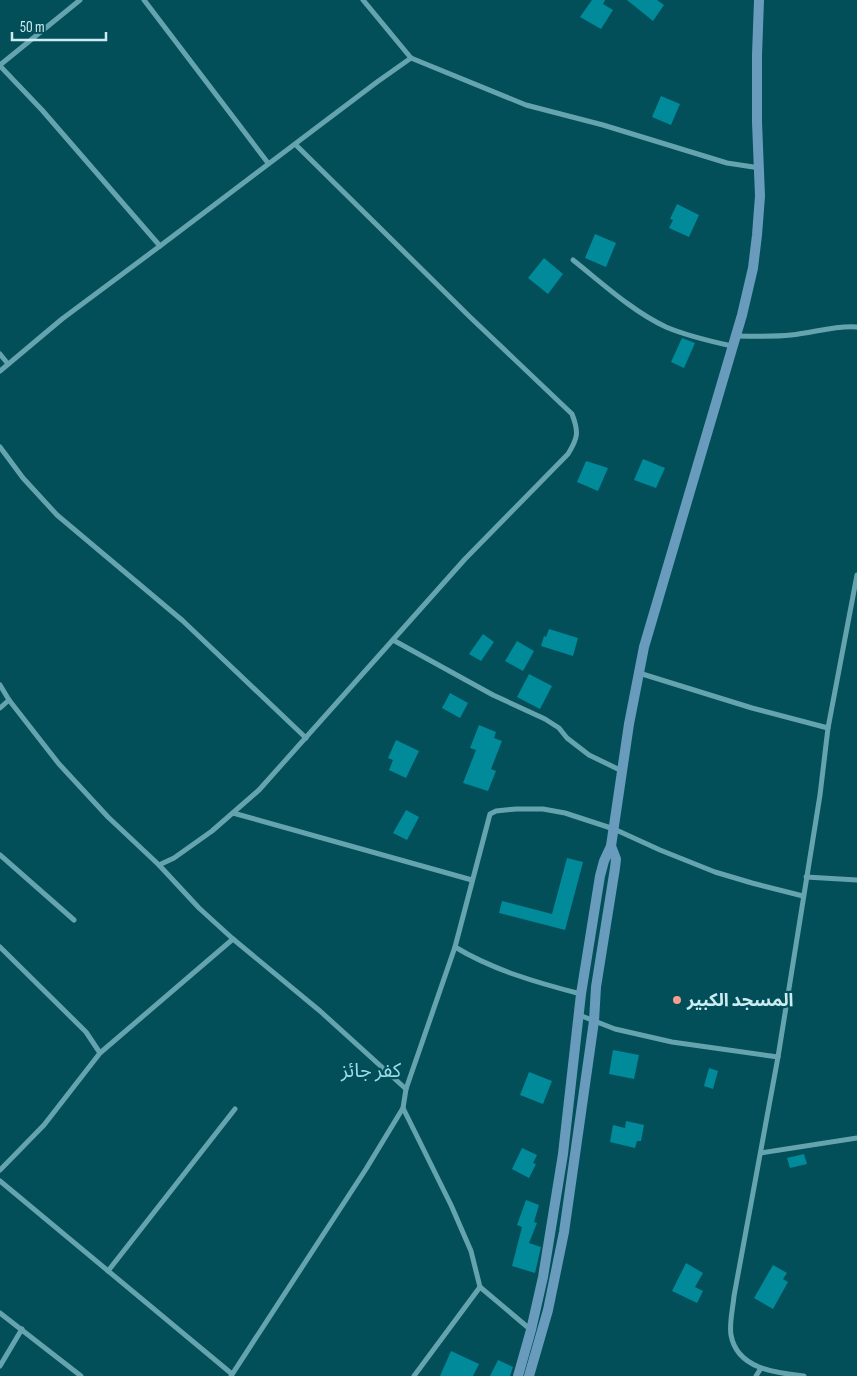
<svg xmlns="http://www.w3.org/2000/svg" width="857" height="1376" viewBox="0 0 857 1376" font-family="'Sofia Sans Condensed','Noto Sans Arabic',sans-serif">
	<rect width="100%" height="100%" fill="#024f59"/>
	<!-- building -->
	<g fill="#008a9a">
		<polygon points="592,0 605,0 603,4 613,10 601,29 580,17"/>
		<polygon points="627,0 657,0 664,5 653,21"/>
		<polygon points="661,96 680,104 671,125 652,117"/>
		<polygon points="677,204 699,215 689,237 669,228 673,220 670,219"/>
		<polygon points="595,234 616,243 606,267 585,258"/>
		<polygon points="544,258 563,274 548,294 528,278"/>
		<polygon points="682,338 695,343 684,368 671,362"/>
		<polygon points="643,459 665,468 656,488 634,480"/>
		<polygon points="586,461 608,468 598,491 577,482"/>
		<polygon points="549,629 578,638 573,656 541,646 544,636 546,637"/>
		<polygon points="483,634 494,642 481,661 469,654"/>
		<polygon points="517,641 534,651 523,671 505,661"/>
		<polygon points="529,674 552,686 540,709 517,697"/>
		<polygon points="450,693 468,703 460,718 442,708"/>
		<polygon points="479,725 496,732 494,738 502,741 491,769 496,771 488,791 463,783 476,750 470,748"/>
		<polygon points="396,740 419,751 406,778 389,770 393,760 388,758"/>
		<polygon points="406,810 419,817 407,840 393,833"/>
		<polygon points="567,858 583,862 565,930 499,913 502,901 552,914"/>
		<polygon points="613,1050 639,1055 634,1079 609,1074"/>
		<polygon points="709,1068 718,1071 713,1089 704,1086"/>
		<polygon points="529,1072 552,1081 543,1104 520,1095"/>
		<polygon points="626,1121 644,1125 641,1141 637,1141 635,1148 610,1142 613,1125 625,1128"/>
		<polygon points="522,1148 537,1155 533,1163 536,1164 529,1178 512,1169"/>
		<polygon points="804,1154 807,1164 790,1168 787,1158"/>
		<polygon points="526,1200 539,1205 534,1222 537,1223 529,1243 541,1247 535,1273 512,1266 522,1227 517,1225"/>
		<polygon points="686,1263 703,1273 695,1287 703,1291 697,1303 672,1291"/>
		<polygon points="773,1265 787,1273 783,1279 788,1282 773,1309 754,1298"/>
		<polygon points="451,1351 479,1364 473,1376 440,1376"/>
		<polygon points="498,1360 513,1367 510,1376 490,1376"/>
	</g>
	<g fill="none" stroke-linecap="round" stroke-linejoin="round">
		<!-- street -->
		<g stroke="#65a4af" stroke-width="5">
			<polyline points="144,0 268,163"/>
			<polyline points="363,0 411,58 526,105 603,125 727,163 760,168"/>
			<polyline points="0,65 80,0"/>
			<polyline points="0,66 42,110 160,246 377,82 411,58"/>
			<path d="M573 260C602 283 632 311 666 327 687 336 709 341 732 346"/>
			<path d="M735 336C754 336 773 337 791 335 813 333 836 325 857 327"/>
			<polyline points="0,354 8,364"/>
			<polyline points="0,371 62,319 160,246"/>
			<polyline points="0,447 23,478 57,515 183,621 306,738"/>
			<polyline points="393,640 493,695 545,719 559,728 567,738 589,755 622,771"/>
			<path d="M639 673 752 708 828 728 820 795 778 1057 734 1296C733 1308 729 1323 731 1335 737 1369 776 1373 804 1376"/>
			<polyline points="0,685 9,700 59,764 108,817 159,865 199,908 233,939 320,1011 406,1089"/>
			<polyline points="0,708 9,700"/>
			<polyline points="828,728 857,575"/>
			<polyline points="233,813 472,880"/>
			<polyline points="0,855 74,920"/>
			<path d="M159 865 174 858 212 831 259 790 465 559 568 454C578 438 579 432 572 414L470 317 296 145"/>
			<polyline points="806,877 857,880"/>
			<polyline points="0,947 86,1032 100,1053"/>
			<path d="M455 947C493 970 538 983 581 994"/>
			<polyline points="579,1015 615,1029 672,1042 778,1057"/>
			<polyline points="761,1153 857,1138"/>
			<polyline points="0,1170 44,1125 100,1053 233,939"/>
			<polyline points="0,1181 232,1374"/>
			<polyline points="108,1271 235,1109"/>
			<polyline points="0,1313 81,1376"/>
			<polyline points="531,1330 480,1287 471,1251 451,1205 403,1108 406,1089 455,947 490,814 496,811 516,809 543,809 565,813 614,829 660,850 715,872 752,883 803,896"/>
			<polyline points="0,1366 22,1329"/>
			<polyline points="231,1376 366,1169 403,1108"/>
			<polyline points="414,1376 480,1287"/>
			<polyline points="756,1376 761,1368"/>
		</g>
		<!-- secondary -->
		<g stroke="#699cbc" stroke-width="10">
			<polyline points="518,1376 531,1330 543,1277 563,1154 581,994 600,876 604,861 611,846 629,724 644,647 742,315 753,268 757,235 760,196 757,122 757,55 759,0"/>
			<polyline points="529,1376 548,1310 564,1232 594,1021 596,987 615,868 616,859 611,846"/>
		</g>
	</g>
	<!-- markers -->
	<circle fill="#f59d8f" stroke="#024f59" stroke-width="2" cx="677" cy="1000" r="5"/>
	<g text-anchor="middle" stroke-width="4.5" stroke-linejoin="round" paint-order="stroke">
		<!-- poi labels -->
		<g font-size="18" font-weight="bold" fill="#cdecf2" stroke="#024f59" text-anchor="start">
			<text x="687" y="1006">المسجد الكبير</text>
		</g>
		<!-- quarter labels -->
		<g font-size="20" fill="#9cdde8" stroke="#024f59">
			<text x="371" y="1077">كفر جائز</text>
		</g>
	</g>
	<!-- scale -->
	<path d="M12 32v8h94v-8" fill="none" stroke="#cdecf2" stroke-width="2.5"/>
	<text x="20" y="32" font-size="15" fill="#cdecf2" stroke="#024f59" stroke-width="4" paint-order="stroke">50 m</text>
</svg>
